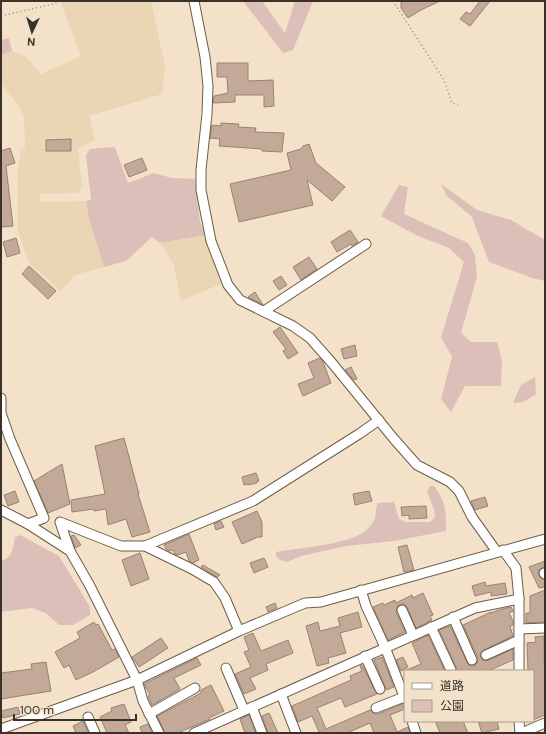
<svg xmlns="http://www.w3.org/2000/svg" width="546" height="734" viewBox="0 0 546 734" font-family="'DM Sans','Noto Sans JP',sans-serif">
	<rect width="100%" height="100%" fill="#f3e2c9"/>
	<!-- built -->
	<g fill="#ead5b5">
		<polygon points="60,1 151,1 165,66 162,94 89,116 95,140 78,148 82,188 78,193 40,194 40,202 86,201 89,219 104,267 75,275 61,291 29,263 18,231 18,166 21,149 25,149 24,118 21,110 1,83 1,55 12,51 25,56 41,74 81,56"/>
		<polygon points="205,235 223,283 181,301 174,265 160,243"/>
	</g>
	<!-- green -->
	<g fill="#ddbfb9">
		<polygon points="243,1 262,1 285,33 295,1 313,1 293,50 283,53"/>
		<polygon points="9,38 12,51 1,55 1,40"/>
		<polygon points="115,147 128,183 154,173 172,178 195,179 200,222 205,235 160,243 152,237 126,261 104,267 89,219 86,201 91,200 86,155 90,149"/>
		<polygon points="441,184 477,210 511,220 545,240 545,281 532,278 489,262 472,217 446,195"/>
		<polygon points="399,185 408,187 404,214 468,243 475,255 477,277 461,333 471,342 497,342 502,361 501,386 465,386 451,412 441,399 452,357 441,337 464,262 449,248 418,236 381,216"/>
		<polygon points="535,377 536,394 523,402 513,403 521,385"/>
		<path d="M430 486H434C446 501 446 513 446 531L394 541 346 546 301 556 287 562 280 560 276 556V552C300 548 339 545 359 535 363 533 368 529 371 525 378 517 374 511 378 503L394 502 399 519 406 522H430L435 517 434 510 427 491Z"/>
		<path d="M20 535 59 556 90 607V615L73 625H59L46 613 32 608 1 612V561C13 558 13 547 15 537Z"/>
	</g>
	<!-- building -->
	<g fill="#c2a998" stroke="#9a8272">
		<polygon points="401,1 440,1 421,10 408,18 401,8"/>
		<polygon points="480,1 490,1 470,26 460,19 466,12 470,14"/>
		<polygon points="217,63 248,63 248,81 273,80 274,106 264,107 264,95 235,95 235,102 213,103 214,96 228,93 227,77 217,77"/>
		<polygon points="221,123 239,124 238,127 256,128 255,132 284,133 282,152 262,151 262,149 219,146 220,139 210,138 212,125 221,126"/>
		<polygon points="71,139 71,151 46,151 46,140"/>
		<polygon points="309,144 316,163 345,187 332,201 307,180 313,205 239,222 230,184 291,170 287,153 301,149 303,146"/>
		<polygon points="10,148 15,163 6,166 13,226 1,227 1,151"/>
		<polygon points="142,158 147,170 129,177 124,165"/>
		<polygon points="350,230 358,242 352,246 351,244 337,252 331,242"/>
		<polygon points="16,238 20,253 7,257 3,242"/>
		<polygon points="309,257 317,269 301,280 293,267"/>
		<polygon points="29,266 56,291 48,299 22,274"/>
		<polygon points="281,276 287,285 279,290 273,281"/>
		<polygon points="255,292 263,305 248,297"/>
		<polygon points="280,327 298,353 288,359 283,351 286,349 273,332"/>
		<polygon points="355,345 357,356 344,359 341,349"/>
		<polygon points="320,358 323,362 331,383 303,396 298,384 314,378 308,363"/>
		<polygon points="351,367 357,379 354,380 345,370"/>
		<polygon points="124,438 139,494 138,494 150,532 132,537 126,519 108,525 106,509 94,511 94,509 72,512 71,500 105,494 95,446"/>
		<polygon points="62,464 70,504 48,513 34,481"/>
		<polygon points="256,473 259,481 256,482 257,483 248,485 248,484 244,485 242,477"/>
		<polygon points="15,491 19,502 8,506 4,495"/>
		<polygon points="369,491 372,501 355,505 353,494"/>
		<polygon points="485,497 488,506 475,510 471,501"/>
		<polygon points="426,506 427,518 409,519 409,515 402,516 401,507"/>
		<polygon points="257,511 262,522 262,537 258,537 242,544 232,522"/>
		<polygon points="221,521 224,527 216,530 214,524"/>
		<polygon points="189,534 199,560 193,563 189,561 186,552 178,555 175,554 173,550 169,551 166,549 164,545"/>
		<polygon points="74,535 81,545 75,548 71,536"/>
		<polygon points="407,545 414,570 404,572 398,547"/>
		<polygon points="140,553 149,579 131,586 122,560"/>
		<polygon points="264,558 268,567 254,573 250,563"/>
		<polygon points="545,561 545,567 540,569 538,572 540,577 545,580 545,587 539,588 529,567"/>
		<polygon points="203,565 220,575 217,577 201,567"/>
		<polygon points="485,582 486,586 505,583 507,594 491,596 491,592 475,596 472,586"/>
		<polygon points="545,590 545,622 526,623 526,613 530,613 530,596"/>
		<polygon points="423,593 433,615 430,616 432,620 416,628 407,607 403,604 399,605 397,607 396,612 405,632 388,640 373,607 383,603 384,605 395,600 396,603 412,595 413,598"/>
		<polygon points="275,603 277,608 268,612 266,607"/>
		<polygon points="511,607 513,611 509,613 513,621 513,625 510,626 513,636 484,650 480,655 482,660 486,661 513,649 513,660 488,671 457,671 456,667 439,630 450,626 467,662 469,665 474,666 477,663 478,658 463,625 491,612 491,613 502,609"/>
		<polygon points="358,612 362,627 340,633 346,653 328,658 329,663 317,666 306,626 318,622 320,631 340,626 338,618"/>
		<polygon points="94,622 96,625 98,624 112,650 115,649 119,657 93,672 76,680 69,665 64,668 55,652 80,638 77,632"/>
		<polygon points="253,633 261,651 288,640 293,653 266,664 268,670 250,678 256,689 244,694 235,674 251,667 244,652 249,650 244,637"/>
		<polygon points="428,635 445,671 404,671 421,664 412,643"/>
		<polygon points="544,636 545,715 533,720 533,671 528,671 527,643 536,642 535,637"/>
		<polygon points="161,638 168,648 139,667 132,657"/>
		<polygon points="382,657 394,687 386,690 385,687 374,660"/>
		<polygon points="403,657 408,667 401,671 396,660"/>
		<polygon points="197,658 201,665 174,678 180,689 152,705 148,696 150,695 144,684"/>
		<polygon points="46,662 51,691 1,699 1,673 32,669 31,664"/>
		<polygon points="362,665 377,694 345,707 341,698 317,708 326,729 370,710 373,713 378,714 402,704 405,709 390,715 397,732 408,727 410,733 374,733 370,723 347,733 317,733 319,732 312,716 298,722 292,706 351,680 350,676 362,671 360,666"/>
		<polygon points="211,685 224,711 209,718 210,719 178,733 165,733 157,716 201,693 201,690"/>
		<polygon points="124,704 131,722 125,725 129,733 107,733 100,717 112,711 111,708"/>
		<polygon points="18,707 20,714 3,718 1,711"/>
		<polygon points="269,713 278,733 268,733 262,716"/>
		<polygon points="249,715 256,733 245,733 240,719"/>
		<polygon points="83,721 88,733 76,733 73,726"/>
		<polygon points="435,721 463,721 468,733 440,733"/>
		<polygon points="478,721 497,721 499,729 482,733"/>
		<polygon points="148,724 152,733 142,733 140,727"/>
	</g>
	<g fill="none" stroke-linecap="round" stroke-linejoin="round">
		<!-- minor casing -->
		<g stroke="#6b5d47" stroke-width="11">
			<g id="minor">
				<polyline points="194,1 205,57 208,86 207,114 201,170 201,190 211,241 228,285 240,300 293,326 310,338 332,363 394,439 417,465 450,482 459,491 472,517 497,552"/>
				<polyline points="264,311 366,244"/>
				<polyline points="1,398 1,413 10,439 44,518 28,524"/>
				<polyline points="1,510 28,524 70,551 90,586 137,680 143,701 159,733"/>
				<polyline points="145,546 192,569 214,582 225,598 239,631"/>
				<polyline points="503,550 516,568 519,599 519,671"/>
				<polyline points="70,551 60,522 121,546 145,546 253,501 359,434 379,420"/>
				<polyline points="544,573 545,574"/>
				<polyline points="361,590 366,606 385,647 405,699"/>
				<polyline points="402,610 413,635"/>
				<polyline points="453,617 472,660"/>
				<polyline points="431,627 451,670"/>
				<polyline points="519,629 545,628"/>
				<polyline points="486,655 519,640"/>
				<polyline points="365,656 380,689"/>
				<polyline points="226,668 244,710"/>
				<polyline points="281,694 296,733"/>
				<polyline points="252,707 262,733"/>
				<polyline points="376,708 404,697"/>
				<polyline points="149,714 195,688"/>
				<polyline points="88,717 95,733"/>
				<polyline points="412,721 416,733"/>
				<polyline points="519,721 520,733"/>
				<polyline points="1,731 4,728 137,680 239,631 305,603 321,602 545,539"/>
				<polyline points="194,733 475,608 519,599"/>
				<polyline points="522,733 545,723"/>
			</g>
		</g>
		<!-- path -->
		<g stroke="#958978" stroke-width="1.5" stroke-dasharray="1 3" stroke-linecap="butt">
			<polyline points="393,1 444,80 452,103 458,105"/>
			<polyline points="1,16 57,3 56,1"/>
		</g>
		<!-- minor -->
		<use href="#minor" stroke="#fff" stroke-width="9"/>
	</g>
	<!-- border -->
	<rect width="546" height="734" fill="none" stroke="#383228" stroke-width="4"/>
	<!-- legend -->
	<rect x="404" y="670" width="130" height="52" fill="#f3e2c9" stroke="#a89c89"/>
	<rect x="412" y="683" width="20" height="6" fill="#ffffff" stroke="#a89c89"/>
	<text x="440" y="690" font-size="12" fill="#383228">道路</text>
	<rect x="412" y="700" width="20" height="12" fill="#ddbfb9" stroke="#a89c89"/>
	<text x="440" y="710" font-size="12" fill="#383228">公園</text>
	<!-- north arrow -->
	<g transform="translate(32 32) rotate(184)" stroke="#f3e2c9" stroke-width="3" paint-order="stroke">
	<path d="M0-3L7 15L0 10L-7 15Z" fill="#383228"/>
	<text y="-6" font-size="11" font-weight="bold" text-anchor="middle" fill="#383228">N</text>
	</g>
	<!-- scale -->
	<path d="M14 714v6h122v-6" fill="none" stroke="#383228" stroke-width="2"/>
	<text x="20" y="714" font-size="12" fill="#383228" stroke="#f3e2c9" stroke-width="3" paint-order="stroke">100 m</text>
</svg>
